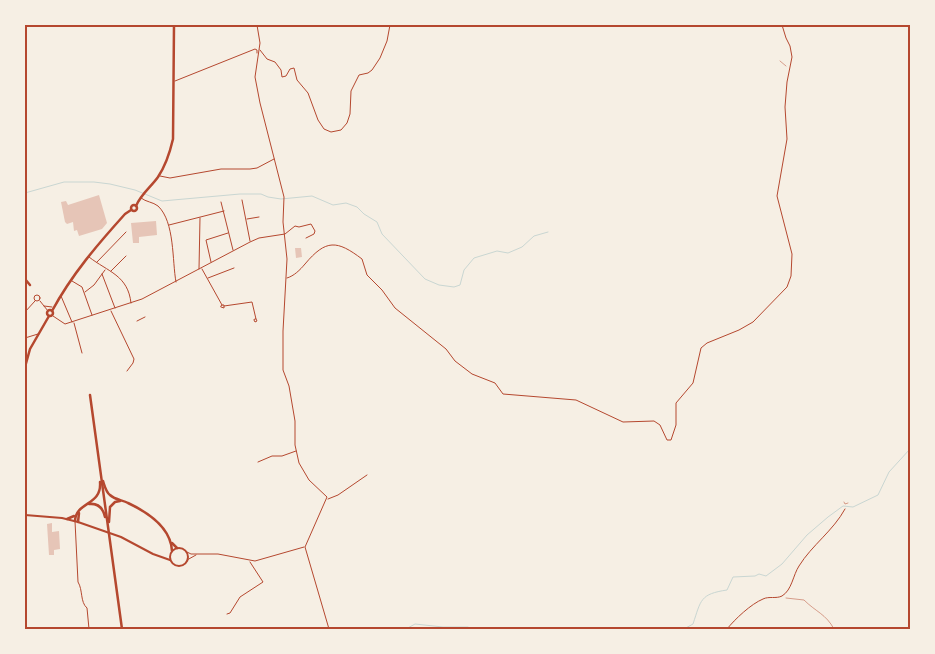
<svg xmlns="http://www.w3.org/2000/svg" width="935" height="654" viewBox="0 0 935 654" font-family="Literata,serif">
	<rect width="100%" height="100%" fill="#f6efe4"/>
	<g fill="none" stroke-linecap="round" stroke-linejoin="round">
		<!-- stream -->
		<g stroke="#c9d6d2" stroke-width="1">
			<polyline points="25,193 64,182 94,182 110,184 135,190 162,201 240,194 261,194 268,197 281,199 312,196 333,205 346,203 357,207 364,214 377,222 382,234 425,279 439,285 454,287 460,285 464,270 474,258 497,251 508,253 522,247 534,236 548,232"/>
			<polyline points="406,629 415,624 443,627 468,627 471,629"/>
			<path d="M684 629 693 624C701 600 700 594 727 590L733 577 755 576 759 574 766 576 782 564 807 535 828 517 843 506 853 507 878 495 889 472 910 449"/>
		</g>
	</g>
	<!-- building -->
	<g fill="#e6c5b7">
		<polygon points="99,195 107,223 102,229 79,236 77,230 74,231 73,222 67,224 65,222 61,202 66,201 68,205"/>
		<polygon points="156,221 157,235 139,237 139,243 133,243 131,223"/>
		<polygon points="295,248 301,248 302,257 296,258"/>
		<polygon points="52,523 52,532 59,531 60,549 54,550 54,555 49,555 47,524"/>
	</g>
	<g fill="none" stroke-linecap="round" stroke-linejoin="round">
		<!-- path -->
		<g stroke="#b5482f" stroke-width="0.5">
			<polyline points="780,61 786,66"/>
			<polyline points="844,502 845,504 848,503"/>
			<path d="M786 598 804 600C816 612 826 614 834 629"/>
		</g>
		<!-- minor -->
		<g stroke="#b5482f" stroke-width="1">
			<polyline points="257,25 260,43 255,77 260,103 284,197 283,222 287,259 283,331 283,370 289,386 295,421 295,445 299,463 309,480 327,497 305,547 329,629"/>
			<polyline points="260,50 267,59 275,62 281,70 282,77 286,76 290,69 294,68 297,80 308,93 318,120 324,129 331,132 341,130 347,123 350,114 351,91 359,75 368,73 372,70 380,58 387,41 390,25"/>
			<polyline points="175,81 255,49 257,50 257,53"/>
			<polyline points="160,176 170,178 221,169 250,169 257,168 274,159"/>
			<path d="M141 198C146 202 153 202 158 206 175 222 172 261 176 282"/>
			<polyline points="242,200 250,241"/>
			<polyline points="221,202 233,250"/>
			<polyline points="247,219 259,217"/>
			<polyline points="169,225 224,211"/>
			<path d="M89 257C108 272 128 275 131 303"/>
			<polyline points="97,262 126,232"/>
			<polyline points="211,262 206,240 228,233"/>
			<polyline points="199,269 200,218"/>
			<polyline points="202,269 222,305"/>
			<polyline points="111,271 126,256"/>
			<polyline points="102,274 115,308"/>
			<polyline points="208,278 234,268"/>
			<path d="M287 278C294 276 300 270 305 264 326 239 337 240 362 259L367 275 382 290 395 308 446 349 455 361 472 374 495 383 503 394 576 400 623 422 654 421 660 425 667 440H671L676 425V403L693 383 701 348 707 343 739 330 753 322 787 287 791 276 792 254 777 196 787 139 785 107 787 82 792 57 790 46 786 38 782 25"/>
			<polyline points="72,281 82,287 92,315"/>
			<polyline points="85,292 94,285 105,270"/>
			<circle cx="37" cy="298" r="3"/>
			<polyline points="61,296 72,322"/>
			<polyline points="40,301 48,311"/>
			<polygon points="222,305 224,305 224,308 221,307"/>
			<polyline points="44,306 52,307"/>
			<polyline points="224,306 252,302 256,319"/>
			<polyline points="111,311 134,359 133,363 127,371"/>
			<polyline points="25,312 35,301"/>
			<polyline points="53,316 65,324 142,299 250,242 259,238 285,234 295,226 299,227 311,224 315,231 314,234 306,238"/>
			<polygon points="256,319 257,321 255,322 254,320"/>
			<polyline points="137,321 145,317"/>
			<polyline points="74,323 82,353"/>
			<polyline points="25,338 38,334"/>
			<polyline points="258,462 272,456 282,456 296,451"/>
			<polyline points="328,499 338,495 367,475"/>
			<path d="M75 521 78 582C83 590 80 602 87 608L89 629"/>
			<polyline points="187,552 191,554 218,554 255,561 304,547"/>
			<polyline points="187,560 196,555"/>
			<polyline points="227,614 230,613 240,597 263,582 250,562"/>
			<path d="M727 629C735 619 751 604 763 599 769 596 776 599 782 596 792 590 793 575 799 566 812 545 833 531 845 509"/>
		</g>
		<!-- tertiary -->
		<g stroke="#b5482f" stroke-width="2">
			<polyline points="25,515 62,518 78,522 121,537 153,554 170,560"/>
			<circle cx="179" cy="557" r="9"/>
		</g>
		<!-- secondary -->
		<g stroke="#b5482f" stroke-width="2.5">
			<circle cx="134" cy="208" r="3"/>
			<path d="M136 206C141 194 151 187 158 177 166 165 170 152 173 139L174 25"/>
			<circle cx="50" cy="313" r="3"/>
			<path d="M52 311C72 274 98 244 125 214L131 210"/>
			<polyline points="25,367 30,349 49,316"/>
		</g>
		<!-- primary -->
		<g stroke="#b5482f" stroke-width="2.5">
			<polyline points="25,279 30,285"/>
			<polyline points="90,395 122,629"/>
			<path d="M103 481C105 487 106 492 110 495 115 500 123 500 128 503 147 512 171 528 172 551"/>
			<path d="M89 504C98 503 103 508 105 517"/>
			<polyline points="67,519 74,516"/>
			<path d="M75 521C76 501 102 506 100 482"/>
			<polyline points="78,522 79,513"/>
			<polyline points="109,522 110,507 115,502 120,501"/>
			<polyline points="172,543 177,548"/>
		</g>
	</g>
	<!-- border -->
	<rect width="935" height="654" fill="none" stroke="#f6efe4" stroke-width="52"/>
	<rect x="26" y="26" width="883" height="602" fill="none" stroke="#b5482f" stroke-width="2"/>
</svg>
